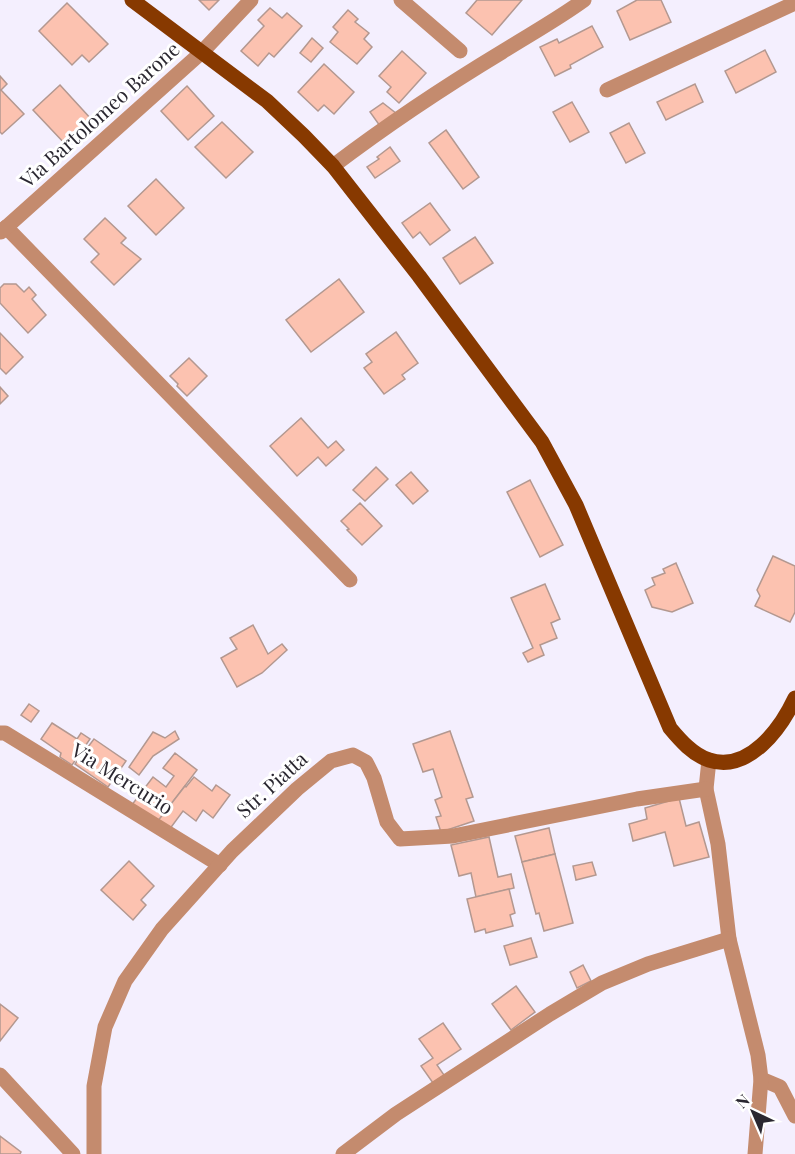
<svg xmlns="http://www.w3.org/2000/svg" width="795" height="1154" viewBox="0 0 795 1154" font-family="'Playfair Display',serif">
	<rect width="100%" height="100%" fill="#f4effe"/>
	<!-- building -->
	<g fill="#fcc2b0" stroke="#b39890" stroke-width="1.5">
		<polygon points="199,0 219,0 209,10"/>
		<polygon points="477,0 522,0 492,35 466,13"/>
		<polygon points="637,0 661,0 671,22 630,40 617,11"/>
		<polygon points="67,3 108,44 89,62 82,55 72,65 39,31"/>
		<polygon points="270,8 282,18 287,13 302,26 274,57 269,53 258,66 241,51 264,26 258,20"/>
		<polygon points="348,10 358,19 355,22 369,33 364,39 372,47 357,64 330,42 338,32 333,27"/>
		<polygon points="592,26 603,47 570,65 571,68 555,76 540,47 557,39 559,43"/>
		<polygon points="312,38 323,48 311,62 300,53"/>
		<polygon points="765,50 776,72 736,93 725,71"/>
		<polygon points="402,51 426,73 399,103 387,92 391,87 379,76"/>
		<polygon points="324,64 354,92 334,114 324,105 318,111 298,92"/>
		<polygon points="0,76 7,84 1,90 24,114 2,134 0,132"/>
		<polygon points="695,84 703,102 666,120 657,102"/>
		<polygon points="60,85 92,120 66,145 33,110"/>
		<polygon points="187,86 214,116 188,140 161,111"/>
		<polygon points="572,102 589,132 570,142 553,112"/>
		<polygon points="383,103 397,114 380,126 370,112"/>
		<polygon points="222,122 253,152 226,178 195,147"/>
		<polygon points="629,123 645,153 626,163 610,133"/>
		<polygon points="446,130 479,177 463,189 429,143"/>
		<polygon points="390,147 400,161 375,178 367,167 379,159 377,157"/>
		<polygon points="156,179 184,208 156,235 128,206"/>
		<polygon points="430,203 450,230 430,245 420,232 413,238 402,223"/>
		<polygon points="105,218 126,238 121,243 141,259 114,285 91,262 99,254 84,239"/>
		<polygon points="475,237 493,263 460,284 443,258"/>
		<polygon points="339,279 364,312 311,352 286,320"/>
		<polygon points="4,284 16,284 24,292 29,287 36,295 32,299 46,315 28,333 0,303 0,288"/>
		<polygon points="396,332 418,363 402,375 405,379 384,394 364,368 372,362 366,354"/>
		<polygon points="0,333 23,357 6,374 0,368"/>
		<polygon points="189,358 207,376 187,396 177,386 178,384 170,376"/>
		<polygon points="0,387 8,396 0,404"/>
		<polygon points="301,418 328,448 336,441 344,450 326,466 318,457 297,476 270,446"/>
		<polygon points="376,467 388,479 365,501 353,490"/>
		<polygon points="411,472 428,491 413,504 396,485"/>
		<polygon points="530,480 563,545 540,557 507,492"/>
		<polygon points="360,503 382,526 362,545 347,530 349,529 341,521"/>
		<polygon points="773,556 795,566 795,612 790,622 755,606 760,596 757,590"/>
		<polygon points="676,563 693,603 672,612 652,607 645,590 655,585 652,578 665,573 663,569"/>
		<polygon points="545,584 560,619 551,623 557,638 540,645 544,655 528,662 523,653 533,648 511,598"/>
		<polygon points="253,625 268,654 282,644 287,650 262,673 237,687 221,658 237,649 230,638"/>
		<polygon points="29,704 39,711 31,722 21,715"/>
		<polygon points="52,723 77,739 81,733 90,739 72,765 60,757 61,753 41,739"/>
		<polygon points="175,731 179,739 153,756 139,775 129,767 153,732 165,738"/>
		<polygon points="450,731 473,797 466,799 474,821 441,832 436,817 441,816 435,800 442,797 433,769 423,772 413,744"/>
		<polygon points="94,739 126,761 108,787 75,764"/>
		<polygon points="175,753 197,770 156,824 131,806 153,777 166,787 174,776 163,768"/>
		<polygon points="194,777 212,791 216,785 230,795 213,818 203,810 196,821 183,811 169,830 157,822 185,786 186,787"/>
		<polygon points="679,798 686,826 699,822 709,857 674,866 665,832 633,841 629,824 647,819 645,808"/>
		<polygon points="549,828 555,854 522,862 515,836"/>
		<polygon points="489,837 498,877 511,874 514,888 476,897 471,873 459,876 451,845"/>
		<polygon points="555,854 573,923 544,931 539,913 536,914 522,862"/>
		<polygon points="129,861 154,886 141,900 146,905 133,920 101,890"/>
		<polygon points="592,862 596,875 576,880 573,866"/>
		<polygon points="509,889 515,913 510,915 513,926 486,933 485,929 475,932 467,899"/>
		<polygon points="531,938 537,957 510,965 504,946"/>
		<polygon points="583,965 591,981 577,988 570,972"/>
		<polygon points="516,986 535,1012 511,1030 492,1004"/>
		<polygon points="0,1004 18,1018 0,1041"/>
		<polygon points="443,1023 461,1049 437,1065 444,1075 433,1083 421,1066 433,1058 419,1039"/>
		<polygon points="0,1136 21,1152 20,1154 0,1154"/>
	</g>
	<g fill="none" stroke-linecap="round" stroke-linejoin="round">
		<!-- minor -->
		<g stroke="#c48b6e" stroke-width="15">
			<polyline points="401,0 460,51"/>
			<polyline points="607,90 795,3"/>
			<path d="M333 166C387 125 444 87 502 52 529 35 558 19 584 0"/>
			<polyline points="6,227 350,580"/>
			<polyline points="1,232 202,52 251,0"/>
			<polyline points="0,733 5,733 220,865"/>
			<polyline points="709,760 706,789 718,844 729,939 758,1055 761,1079 780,1087 795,1116"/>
			<polyline points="0,1075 73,1154"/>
			<polyline points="94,1154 94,1086 105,1027 125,981 162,929 232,851 297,789 331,761 353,755 366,762 374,778 387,822 400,839 453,836 637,799 706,789"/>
			<polyline points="343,1154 396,1114 550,1014 602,983 648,964 729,939"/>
			<polyline points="755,1154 761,1079"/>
		</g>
		<!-- major -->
		<path stroke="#873900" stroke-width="15" d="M132 0 267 101 304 136 333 166 419 276 542 442 576 505 670 728C680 740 693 755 709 760 749 773 781 728 795 698"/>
	</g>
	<g text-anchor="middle" stroke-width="6" stroke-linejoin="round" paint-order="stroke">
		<!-- street labels -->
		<g font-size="20" fill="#2a2730" stroke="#fff">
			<text transform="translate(100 115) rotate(-42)" y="7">Via Bartolomeo Barone</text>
			<text transform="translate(122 779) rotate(32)" y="7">Via Mercurio</text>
			<text transform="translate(272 785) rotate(-42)" y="7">Str. Piatta</text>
		</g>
	</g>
	<!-- north arrow -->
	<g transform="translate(753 1112) rotate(316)" stroke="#ffffff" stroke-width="4.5" paint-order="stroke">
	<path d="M0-4.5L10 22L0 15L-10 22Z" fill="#2a2730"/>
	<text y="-9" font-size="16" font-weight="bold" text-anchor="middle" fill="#2a2730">N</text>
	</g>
</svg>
